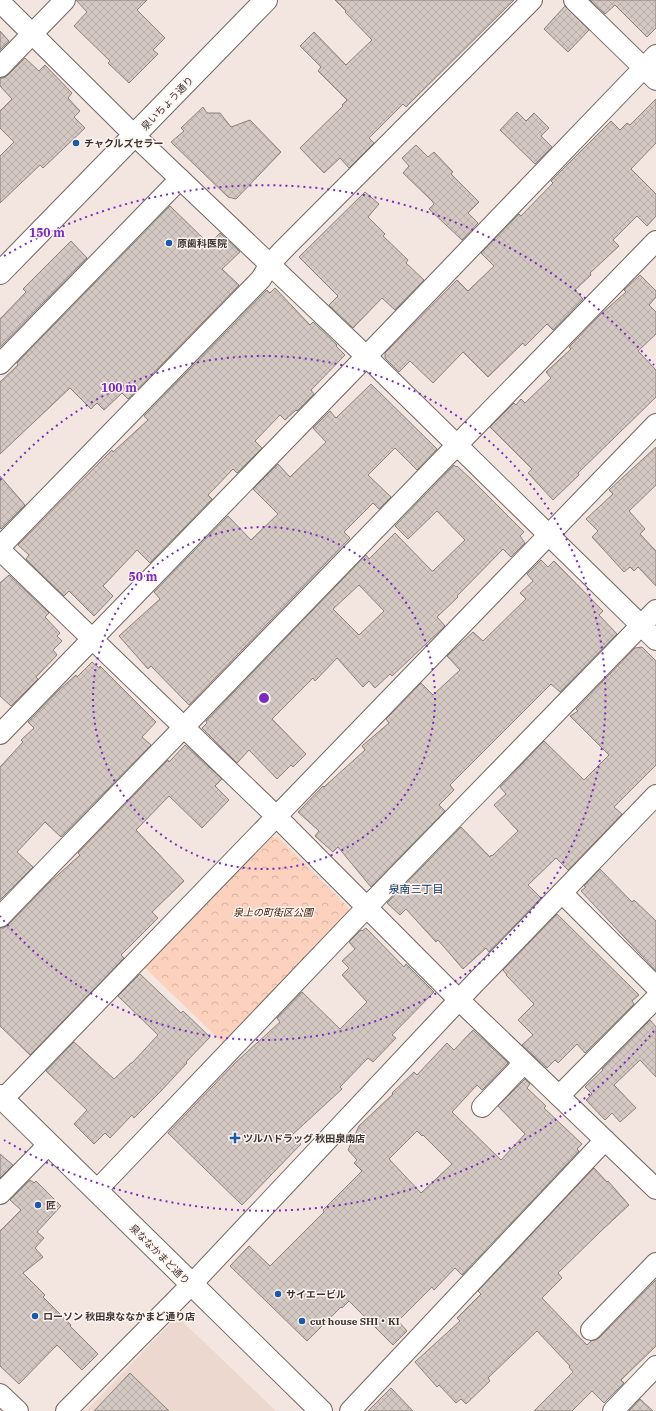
<svg xmlns="http://www.w3.org/2000/svg" width="656" height="1411" viewBox="0 0 656 1411" font-family="'IBM Plex Serif','Noto Sans JP',serif">
	<defs>
		<pattern id="park-crowns" width="20" height="18" patternUnits="userSpaceOnUse"><rect width="20" height="18" fill="#fcd1bd"/><path d="M2 6a3 3 0 1 1 6 0M12 15a3 3 0 1 1 6 0" fill="none" stroke="#d9b4a3"/></pattern>
		<pattern id="building-cross-hatch" width="8" height="8" patternUnits="userSpaceOnUse"><rect width="8" height="8" fill="#d4c8c2"/><path d="M0 0l8 8M0 8l8-8" fill="none" stroke="#b7aca7"/></pattern>
	</defs>
	<rect width="100%" height="100%" fill="#f3e6e0"/>
	<!-- built -->
	<polygon fill="#ecd8ce" points="182,1321 276,1411 86,1411 171,1323"/>
	<!-- park -->
	<polygon fill="url(#park-crowns)" points="269,837 278,837 349,908 348,916 223,1043 143,966"/>
	<!-- building -->
	<g fill="url(#building-cross-hatch)" stroke="#8c807b" fill-rule="evenodd">
		<polygon points="76,0 147,0 137,10 165,38 153,50 158,54 129,83 108,63 110,61 74,26 87,12"/>
		<polygon points="335,0 514,0 406,107 403,104 369,138 374,143 349,168 340,158 324,173 300,148 343,106 342,105 347,100 318,71 321,67 300,46 314,32 346,65 372,40 345,12 346,11"/>
		<polygon points="590,0 656,0 656,28 647,37 615,5 605,14"/>
		<polygon points="565,6 589,30 568,52 544,29"/>
		<polygon points="0,31 9,41 0,50"/>
		<polygon points="25,58 39,71 45,65 72,93 68,98 80,111 74,117 85,128 43,168 40,165 0,203 0,156 14,142 0,128 0,111 12,99 0,86 0,78 4,78 8,75"/>
		<polygon points="656,99 656,143 631,169 656,194 656,216 647,226 637,216 613,240 619,246 590,273 591,275 575,290 583,299 553,330 547,324 525,346 523,343 488,377 463,352 433,383 410,361 399,372 385,358 385,353 457,280 468,291 494,266 481,253 519,214 521,216 553,183 551,181 611,121 620,130 627,123 630,125"/>
		<polygon points="203,107 207,113 220,113 231,127 250,120 281,152 236,199 228,197 171,142 184,131 181,128"/>
		<polygon points="517,112 526,121 534,113 549,128 541,136 552,147 535,164 500,130"/>
		<polygon points="416,145 428,157 434,152 453,172 451,174 479,202 468,213 478,223 462,240 429,209 434,204 432,201 403,173 409,166 402,158"/>
		<polygon points="365,192 379,204 368,217 385,234 383,236 408,260 406,263 424,280 395,310 382,298 353,328 329,305 338,296 299,257"/>
		<polygon points="170,206 209,244 220,233 240,252 222,269 239,285 128,399 122,393 104,410 97,403 91,409 70,388 0,454 0,382 18,365 17,363"/>
		<polygon points="71,241 87,258 0,347 0,319 26,292 23,289"/>
		<polygon points="640,275 656,291 656,297 649,305 656,312 656,334 638,351 656,370 656,397 578,473 579,475 553,500 528,473 532,469 490,427 514,403 516,405 521,399 525,403 551,378 546,372 571,349 569,347 600,315 626,292 624,290"/>
		<polygon points="275,288 310,325 313,322 337,345 336,346 345,355 311,390 314,394 297,411 296,410 285,420 280,415 255,441 262,448 237,473 233,469 208,495 212,499 150,563 137,550 103,586 113,596 94,616 69,591 64,596 26,559 29,555 18,545 112,450 113,452 148,420 144,416 267,290 270,293"/>
		<polygon points="371,384 437,449 417,470 395,448 368,475 391,497 379,509 373,503 344,532 350,538 189,705 151,666 148,669 119,636 160,599 154,592 228,516 251,540 278,514 253,489 278,464 290,477 326,442 313,428 330,411 336,418"/>
		<polygon points="656,447 656,485 629,511 645,529 640,534 656,551 656,586 638,567 634,571 630,567 624,572 592,537 598,531 586,519 613,494 609,490"/>
		<path d="M454 465 456 467 457 466 473 481 524 532 520 536 525 543 511 557 503 549 457 596 458 597 437 617 445 626 392 676 390 674 375 688 369 681 363 687 337 658 315 681 313 678 272 719 306 754 293 767 291 765 277 779 249 750 237 763 202 728 207 723 206 721 366 555 369 559 395 533 432 571H433L465 540 437 511 408 539 395 526ZM359 585 384 611 359 635 333 609Z"/>
		<polygon points="0,476 25,505 1,529 0,528"/>
		<polygon points="541,560 548,567 554,561 603,611 599,615 617,634 560,692 551,684 450,785 454,790 439,805 445,811 371,887 338,847 333,852 315,836 319,831 298,812 323,786 324,787 365,750 362,746 389,723 386,719 421,683 433,695 460,670 447,656 473,632 483,641 526,599 520,593 533,581 527,574"/>
		<polygon points="9,575 49,613 45,617 60,633 57,636 62,641 53,650 57,655 36,677 38,679 11,706 0,696 0,583"/>
		<polygon points="642,647 656,661 656,765 614,807 622,814 568,870 556,858 528,885 541,898 489,952 486,948 463,969 438,940 436,942 406,909 400,915 387,903 461,827 490,857 491,855 492,856 518,831 494,805 506,794 500,787 544,741 584,780 609,755 570,716 578,711 576,709 635,648"/>
		<polygon points="92,662 99,668 100,666 156,722 142,737 151,745 61,837 45,822 17,852 33,867 0,900 0,767 23,742 21,740 34,728 28,722 59,690 76,675 77,677"/>
		<polygon points="185,745 222,779 215,786 229,800 202,828 169,796 136,830 184,881 152,912 158,918 121,955 124,958 30,1055 0,1026 0,928 4,928 8,925 49,883 80,855 78,853 168,760 169,762"/>
		<polygon points="600,869 632,902 634,900 656,921 656,971 581,891 586,887 584,886"/>
		<polygon points="557,914 639,995 632,1001 634,1004 585,1053 577,1044 558,1063 555,1060 547,1068 522,1045 533,1035 518,1020 534,1004 506,975 507,975 503,970"/>
		<polygon points="366,928 404,967 406,964 434,992 392,1035 396,1038 373,1062 368,1058 340,1087 342,1089 292,1135 301,1144 242,1205 168,1133 235,1063 280,1022 277,1018 302,992 340,1029 367,1002 342,975 349,968 342,961 355,949 349,942 361,930 362,931"/>
		<polygon points="140,974 181,1013 183,1011 210,1037 186,1062 187,1063 160,1092 134,1118 132,1115 110,1138 105,1133 94,1144 74,1124 87,1110 46,1071 74,1042 114,1079 131,1063 132,1063 158,1035 118,996"/>
		<polygon points="650,1020 656,1027 656,1077 640,1060 614,1085 636,1108 620,1122 612,1113 605,1120 586,1100 592,1094 585,1087 603,1070 602,1069"/>
		<path d="M473 1030 508 1063 482 1090 477 1085 452 1112 501 1160 525 1134 498 1106 525 1079 530 1084 527 1088 546 1106 544 1108 582 1144 577 1149 579 1151 462 1275 455 1268 434 1290 432 1287 398 1321 407 1331 393 1345 349 1301 342 1308 341 1307 307 1341 230 1266 249 1246 270 1266 324 1212 323 1210 362 1171 354 1163 357 1160 348 1150 359 1126 393 1094 392 1093 414 1072 417 1075 447 1043 454 1050ZM417 1131 422 1136 423 1135 452 1164 421 1193 389 1159Z"/>
		<polygon points="0,1154 13,1165 0,1178"/>
		<polygon points="594,1168 607,1182 608,1181 629,1205 600,1232 558,1273 562,1278 542,1298 587,1345 591,1341 599,1338 656,1280 656,1346 621,1380 624,1383 604,1403 592,1391 572,1411 534,1411 573,1372 569,1367 570,1366 537,1331 488,1378 490,1381 466,1404 461,1399 456,1403 439,1385 437,1387 415,1362 460,1321 457,1318 481,1294 478,1291"/>
		<polygon points="30,1180 34,1183 36,1181 61,1206 37,1232 44,1238 35,1248 43,1257 23,1273 45,1295 43,1297 71,1325 70,1326 98,1354 82,1370 57,1345 19,1384 0,1366 0,1231 21,1210 10,1200"/>
		<polygon points="130,1373 169,1411 94,1411"/>
		<polygon points="391,1388 413,1411 368,1411"/>
		<polygon points="640,1399 653,1411 629,1411"/>
	</g>
	<g fill="none" stroke-linecap="round" stroke-linejoin="round">
		<!-- street casing -->
		<g stroke="#716660" stroke-width="22">
			<g id="street">
				<polyline points="574,0 656,80"/>
				<polyline points="0,2 135,136 367,357 656,640"/>
				<polyline points="0,67 65,0"/>
				<polyline points="0,364 180,179"/>
				<polyline points="0,547 261,279 270,264 282,251 532,0"/>
				<polyline points="0,550 277,817 460,1001 656,1189"/>
				<polyline points="0,734 355,368 656,55"/>
				<polyline points="562,893 656,987"/>
				<polyline points="0,917 456,446 656,241"/>
				<polyline points="559,1096 656,998"/>
				<polyline points="3,1099 656,424"/>
				<polyline points="482,1107 524,1063"/>
				<polyline points="97,1190 367,907 656,610"/>
				<polyline points="0,1194 49,1144"/>
				<polyline points="591,1330 656,1263"/>
				<polyline points="0,1394 18,1411"/>
				<polyline points="66,1411 191,1285 471,987 656,795"/>
				<polyline points="350,1411 605,1140"/>
				<polyline points="613,1411 656,1366"/>
			</g>
		</g>
		<!-- secondary casing -->
		<g stroke="#716660" stroke-width="24">
			<g id="secondary">
				<polyline points="0,273 266,0"/>
				<polyline points="0,1096 321,1411"/>
			</g>
		</g>
		<!-- street -->
		<use href="#street" stroke="#fff" stroke-width="20"/>
		<!-- secondary -->
		<use href="#secondary" stroke="#fff" stroke-width="22"/>
	</g>
	<!-- distance rings -->
	<g fill="none" stroke="#7b2cbf" stroke-width="2" stroke-dasharray="2 4">
		<circle cx="264" cy="698" r="171"/>
		<path d="M0 480A342 342 0 1 1 0 916"/>
		<path d="M654 1031A513 513 0 0 1 4 1140M4 256A513 513 0 0 1 654 365"/>
	</g>
	<!-- markers -->
	<g fill="#1859aa" stroke="#fff4ef" stroke-width="1.5">
		<circle cx="76" cy="143" r="4"/>
		<circle cx="169" cy="243" r="4"/>
		<path d="M233 1132h4v4h4v4h-4v4h-4v-4h-4v-4h4z"/>
		<circle cx="38" cy="1205" r="4"/>
		<circle cx="278" cy="1294" r="4"/>
		<circle cx="35" cy="1316" r="4"/>
		<circle cx="302" cy="1321" r="4"/>
	</g>
	<g text-anchor="middle" stroke-width="3" stroke-linejoin="round" paint-order="stroke">
		<!-- street labels -->
		<g font-size="10" fill="#3a3532" stroke="#fff4ef">
			<text transform="translate(167 103) rotate(-46)" y="4">泉いちょう通り</text>
			<text transform="translate(160 1254) rotate(45)" y="4">泉ななかまど通り</text>
		</g>
		<!-- poi labels -->
		<g font-size="10" font-weight="bold" fill="#3a3532" stroke="#fff4ef" text-anchor="start">
			<text x="84" y="147">チャクルズセラー</text>
			<text x="177" y="247">原歯科医院</text>
			<text x="243" y="1142">ツルハドラッグ 秋田泉南店</text>
			<text x="46" y="1209">匠</text>
			<text x="286" y="1298">サイエービル</text>
			<text x="43" y="1320">ローソン 秋田泉ななかまど通り店</text>
			<text x="310" y="1325">cut house SHI・KI</text>
		</g>
		<!-- park labels -->
		<g font-size="10" font-style="italic" fill="#45220f" stroke="#fff4ef">
			<text x="273" y="916">泉上の町街区公園</text>
		</g>
		<!-- neighbourhood labels -->
		<g font-size="11" fill="#093366" stroke="#fff4ef">
			<text x="416" y="893">泉南三丁目</text>
		</g>
	</g>
	<circle cx="264" cy="698" r="6" fill="#7b2cbf" stroke="#fff4ef" stroke-width="2"/>
	<g font-size="12" text-anchor="middle" font-weight="bold" fill="#7b2cbf" stroke="#fff4ef" stroke-width="3" stroke-linejoin="round" paint-order="stroke">
		<text x="47" y="237">150 m</text>
		<text x="119" y="392">100 m</text>
		<text x="143" y="581">50 m</text>
	</g>
</svg>
